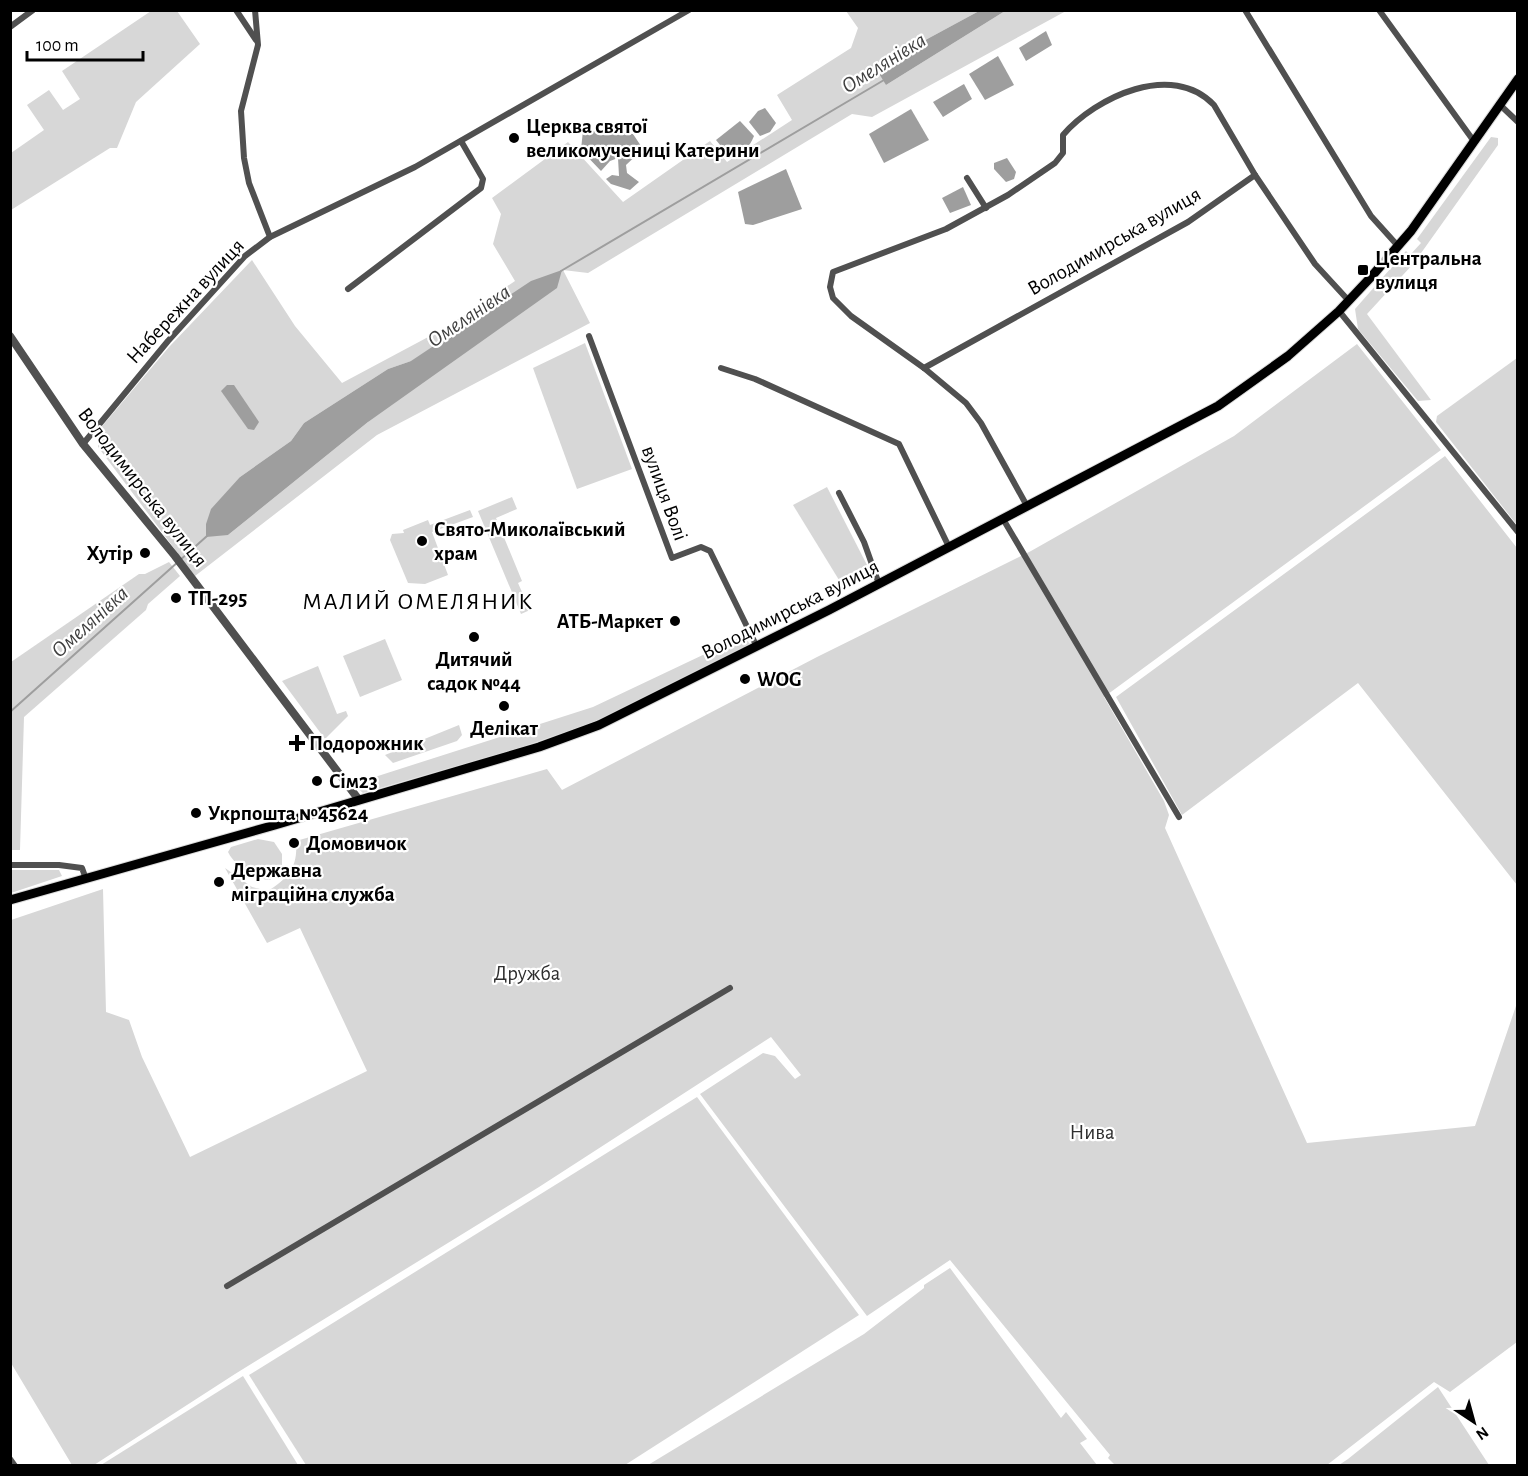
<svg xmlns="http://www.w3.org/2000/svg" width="1528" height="1476" viewBox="0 0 1528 1476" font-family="'Alegreya Sans',sans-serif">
	<rect width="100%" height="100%" fill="#fff"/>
	<!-- green -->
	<g fill="#d7d7d7" fill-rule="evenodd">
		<polygon points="151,11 177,11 200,44 136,102 117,148 110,148 11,210 11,153 44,130 27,105 49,90 63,110 80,99 62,71"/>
		<path d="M846 11H979L881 64 886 85 1005 11H1066L872 117 852 114 588 273 563 270 590 323 377 435 195 576 98 447V431L169 347 252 260 295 326 342 383 445 328 515 281 493 244 501 214 492 198 568 142 623 202 710 141 727 162 792 120 777 95 851 48 858 28ZM411 361 368 422 228 535 240 477 291 441 304 423 388 369Z"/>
		<polygon points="1491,137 1498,138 1498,145 1414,263 1367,314 1431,400 1418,401 1358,329 1355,309 1406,251 1410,255 1421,243 1417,239"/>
		<polygon points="585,343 632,469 577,489 533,368"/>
		<path d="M1357 344 1441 450 1104 697 1164 801 1169 815 1165 828 1307 1143 1475 1126 1517 1003V1342L1450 1392 1434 1382 1327 1465H1115L1108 1458 1110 1455 950 1260 867 1316 700 1094 763 1053 775 1056 795 1079 801 1075 771 1037 539 1187 235 1374 94 1465H72L11 1363V920L103 889 106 1012 129 1020 142 1057 190 1157 367 1071 300 928 267 943 225 868 252 887 268 891C289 877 298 867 296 841L547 769 562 790 817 657 1031 551 1234 436Z"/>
		<polygon points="1517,358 1517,525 1436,422 1437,416"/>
		<polygon points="1445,456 1517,548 1517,885 1358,683 1182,815 1116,697"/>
		<polygon points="827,487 867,565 839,580 793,505"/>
		<polygon points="512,497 517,509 496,518 522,581 518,583 530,610 521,614 478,511"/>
		<polygon points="470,510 473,517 432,532 448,575 425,584 408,583 390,540 392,534 404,533 403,530 428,520 430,525"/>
		<polygon points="169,562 180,576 148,604 146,610 24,717 20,850 11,850 11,662 139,574 145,574"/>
		<polygon points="745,635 750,645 597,721 522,747 363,793 353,784 593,707"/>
		<polygon points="385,639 402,680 360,697 343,656"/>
		<polygon points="318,666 337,714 346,711 348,716 325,739 282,681"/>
		<polygon points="459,725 462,735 457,741 393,763 385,755"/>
		<path d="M258 839 274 842 282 854V869L270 880C256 880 234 865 228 852L231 847Z"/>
		<polygon points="11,870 59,870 62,876 11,893"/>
		<polygon points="697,1097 859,1315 625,1465 306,1465 249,1375"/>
		<polygon points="950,1268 1061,1418 1066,1412 1087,1439 1080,1443 1097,1465 648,1465 864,1334 924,1288 924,1285"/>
		<polygon points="243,1376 298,1465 101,1465"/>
		<polygon points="1438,1387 1489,1465 1339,1465 1348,1459"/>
	</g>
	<!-- water -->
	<g fill="#9e9e9e">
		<polygon points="979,11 1005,11 886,85 875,67 876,62 881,64"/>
		<polygon points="1046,31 1052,45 1026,61 1019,48"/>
		<polygon points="998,56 1014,85 985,100 969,74"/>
		<polygon points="964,84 972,99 943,117 933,102"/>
		<polygon points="765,108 776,123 770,132 760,136 749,122 758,111"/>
		<polygon points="911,109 929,140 884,163 869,134"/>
		<path d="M740 121 754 136C749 148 743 154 729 156L716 140Z"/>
		<polygon points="583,130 633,134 643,149 626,165 627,173 639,182 630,190 611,184 606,179 612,175 619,176 618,158 610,161 601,171 581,150"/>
		<polygon points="1007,158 1016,172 1014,179 1006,182 994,169 994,163"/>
		<polygon points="786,169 802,209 753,225 745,224 738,192"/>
		<polygon points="963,187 971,205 950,213 942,198"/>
		<polygon points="562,270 557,288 368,422 228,535 206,537 206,524 211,509 240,477 291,441 304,423 388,369 411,361 531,281"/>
		<polygon points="227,385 234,385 259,422 254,430 248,429 221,391"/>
	</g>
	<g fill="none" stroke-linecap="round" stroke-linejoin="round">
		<!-- stream -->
		<g stroke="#9e9e9e" stroke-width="2">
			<polyline points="561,271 884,80"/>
			<polyline points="10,712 207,536"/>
		</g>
		<!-- primary casing -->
		<g stroke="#dbdbdb" stroke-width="11">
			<polyline id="primary" points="10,900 275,825 539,747 599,725 829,610 1218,406 1288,356 1339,311 1371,277 1411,231 1518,79"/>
		</g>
		<!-- minor -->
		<g stroke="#505050" stroke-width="6">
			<polyline points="236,10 256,40"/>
			<polyline points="255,10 258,45 241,111 244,158 249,183 270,237"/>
			<polyline points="1245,10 1371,216 1398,246"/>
			<polyline points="1379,10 1473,140"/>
			<polyline points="10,27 33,10"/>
			<polyline points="1499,104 1518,122"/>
			<polyline points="967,178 986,208"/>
			<polyline points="348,289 481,188 483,179 461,141"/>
			<polyline points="1339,311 1518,532"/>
			<polyline points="589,336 672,558 701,547 710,551 757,647"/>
			<polyline points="721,368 755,379 899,444 949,547"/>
			<polyline points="924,368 1188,222 1255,175 1315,264 1349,301"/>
			<polyline points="83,444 168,341 245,256 270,237 415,167 689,10"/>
			<polyline points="839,493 864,542 879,584"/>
			<path d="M1027 506 981 423 966 403 924 368 851 316 833 298 830 287 833 272 946 229 1008 195 1055 163 1063 153V135C1096 97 1172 61 1214 105L1255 175"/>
			<polyline points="1003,519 1179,817"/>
			<polyline points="10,865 59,865 82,868 86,879"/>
			<polyline points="227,1286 730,988"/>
			<polyline points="10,1459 15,1466"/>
		</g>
		<!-- tertiary -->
		<polyline stroke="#505050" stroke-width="8" points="10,336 83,444 175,556 359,800"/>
		<!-- primary -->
		<use href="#primary" stroke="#000" stroke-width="9"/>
	</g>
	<!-- markers -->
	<g fill="#000" stroke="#fff" stroke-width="2">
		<circle cx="514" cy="138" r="6"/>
		<rect x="1357" y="264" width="12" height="12" rx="3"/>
		<circle cx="422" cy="541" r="6"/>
		<circle cx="145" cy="553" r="6"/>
		<circle cx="176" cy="598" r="6"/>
		<circle cx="675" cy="621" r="6"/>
		<circle cx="474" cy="637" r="6"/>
		<circle cx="745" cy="679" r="6"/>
		<circle cx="504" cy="706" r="6"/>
		<path d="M294 734h6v6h6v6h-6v6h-6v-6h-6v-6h6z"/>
		<circle cx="317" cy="781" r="6"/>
		<circle cx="196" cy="813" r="6"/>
		<circle cx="294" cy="843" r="6"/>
		<circle cx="219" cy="882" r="6"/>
	</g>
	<g text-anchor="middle" stroke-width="4.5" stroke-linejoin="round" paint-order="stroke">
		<!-- poi labels -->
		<g font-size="21" font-weight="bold" fill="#000" stroke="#fff" text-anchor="start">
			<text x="526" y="133">Церква святої<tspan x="526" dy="24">великомучениці Катерини</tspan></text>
			<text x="1375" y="265">Центральна<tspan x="1375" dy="24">вулиця</tspan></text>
			<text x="434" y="536">Свято-Миколаївський<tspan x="434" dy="24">храм</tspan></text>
			<text x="133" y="560" text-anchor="end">Хутір</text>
			<text x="188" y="605">ТП-295</text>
			<text x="663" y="628" text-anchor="end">АТБ-Маркет</text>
			<text x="474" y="666" text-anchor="middle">Дитячий<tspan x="474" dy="24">садок №44</tspan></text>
			<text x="757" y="686">WOG</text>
			<text x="504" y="735" text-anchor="middle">Делікат</text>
			<text x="309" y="750">Подорожник</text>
			<text x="329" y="788">Сім23</text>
			<text x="208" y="820">Укрпошта №45624</text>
			<text x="306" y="850">Домовичок</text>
			<text x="231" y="877">Державна<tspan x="231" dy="24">міграційна служба</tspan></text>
		</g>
		<!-- street labels -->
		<g font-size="21" fill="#000" stroke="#fff">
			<text transform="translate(1114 241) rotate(-30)" y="7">Володимирська вулиця</text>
			<text transform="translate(185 301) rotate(-47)" y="7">Набережна вулиця</text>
			<text transform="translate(143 487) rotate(52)" y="7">Володимирська вулиця</text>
			<text transform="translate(665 493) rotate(70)" y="7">вулиця Волі</text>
			<text transform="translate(790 609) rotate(-27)" y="7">Володимирська вулиця</text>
		</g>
		<!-- park labels -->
		<g font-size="21" fill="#2e2e2e" stroke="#fff">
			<text x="527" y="980">Дружба</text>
			<text x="1092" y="1139">Нива</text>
		</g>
		<!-- water labels -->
		<g font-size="22" font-style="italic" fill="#3f3f3f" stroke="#fff">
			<text transform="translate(883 62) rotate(-32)" y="8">Омелянівка</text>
			<text transform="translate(468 315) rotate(-34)" y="8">Омелянівка</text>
			<text transform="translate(89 621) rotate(-42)" y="8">Омелянівка</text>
		</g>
		<!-- quarter labels -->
		<g font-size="24" letter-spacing="1.5" fill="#000" stroke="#fff">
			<text x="418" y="609">МАЛИЙ ОМЕЛЯНИК</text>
		</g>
	</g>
	<!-- border -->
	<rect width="1528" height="1476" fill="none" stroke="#000000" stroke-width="24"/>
	<!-- north arrow -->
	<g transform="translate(1474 1422) rotate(144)" stroke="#ffffff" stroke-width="4.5" paint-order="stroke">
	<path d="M0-4.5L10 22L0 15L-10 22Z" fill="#000000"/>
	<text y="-9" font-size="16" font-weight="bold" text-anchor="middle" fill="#000000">N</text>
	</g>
	<!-- scale -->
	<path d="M27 51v9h116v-9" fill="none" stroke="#000000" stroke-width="3"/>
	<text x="36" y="51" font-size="18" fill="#000000" stroke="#ffffff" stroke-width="4.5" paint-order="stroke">100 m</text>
</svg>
